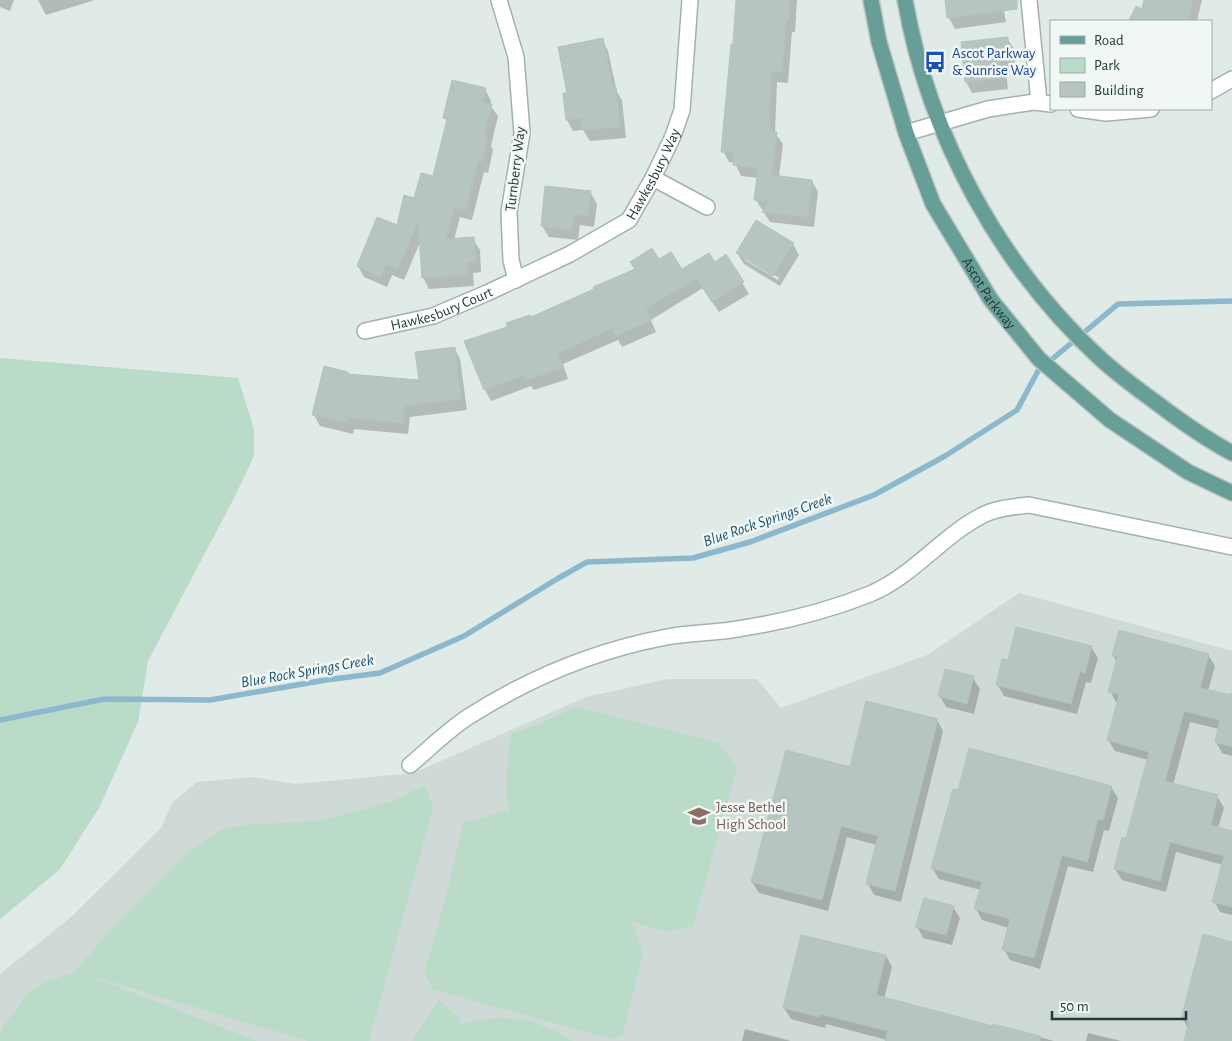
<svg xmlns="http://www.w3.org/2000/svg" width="1232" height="1041" viewBox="0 0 1232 1041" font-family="'Alegreya Sans',sans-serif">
	<rect width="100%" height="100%" fill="#e0eae7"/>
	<!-- built -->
	<polygon fill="#cfdad7" points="1019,593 1232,651 1232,1041 0,1041 0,974 69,919 161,828 172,803 197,782 252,777 296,784 414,773 586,697 668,679 757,679 781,708 927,655"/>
	<!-- green -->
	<g fill="#badbc8">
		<polygon points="0,358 238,378 254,429 254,456 234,498 148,661 138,722 99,808 60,869 0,919"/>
		<path d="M576 707 719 743 737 768 693 926 670 931 645 926 629 920 635 928 643 954 623 1034 612 1039 432 989 425 972 448 888 463 823 505 811 510 813C503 788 508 760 511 734L541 723Z"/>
		<polygon points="425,785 433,808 369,1041 308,1041 85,974 257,1041 0,1041 0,1034 3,1027 27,994 50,980 75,972 101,940 192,849 220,830 243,825 319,821 391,802"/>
		<path d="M439 1000 461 1019 458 1024C471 1022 486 1018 500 1018 525 1018 552 1027 573 1041H412Z"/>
	</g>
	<!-- shadow -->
	<g fill="#0003" fill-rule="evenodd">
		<polygon points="0,0 14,0 10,11 0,7"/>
		<polygon points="38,0 95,0 46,15"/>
		<polygon points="737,0 797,0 795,32 792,32 788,83 777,82 775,133 783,144 779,177 812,181 818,192 814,227 770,222 756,200 758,178 741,176 735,163 729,162 723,151 735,45"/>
		<polygon points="946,0 1002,0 1006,22 955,29 949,18"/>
		<polygon points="1146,0 1202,0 1197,21 1130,21 1137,7 1143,10"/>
		<polygon points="1007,38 1014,49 1016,71 1006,72 1008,89 972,93 966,82"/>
		<polygon points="602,39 608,51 617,92 622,100 626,138 590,141 583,130 573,131 567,120 569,94"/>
		<polygon points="485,89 491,101 490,105 498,116 491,146 493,150 488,173 484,172 472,220 460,217 454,240 473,239 480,250 481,272 473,273 474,286 429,289 423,277 421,240 404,280 392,275 387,287 364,277 358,266 398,227 415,199 434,177 447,122 444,117"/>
		<polygon points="590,192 597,204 594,227 580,225 578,240 549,237 542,226"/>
		<path d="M793 244 799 255 780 286 744 264 737 253ZM745 257 779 278 778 280 745 260Z"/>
		<polygon points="726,256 749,294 719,312 703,288 651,320 656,332 622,347 618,340 563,364 568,379 534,390 531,386 491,401 485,390 465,342 509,328 659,261 682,271 714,263"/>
		<polygon points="454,348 460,359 467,410 410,417 408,434 354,429 353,434 320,426 314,415 348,373 349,375 420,382"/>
		<polygon points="1091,647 1098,658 1091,683 1086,682 1077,714 1004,696 997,684 1009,662"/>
		<polygon points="1208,655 1215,666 1208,691 1231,696 1232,691 1232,756 1222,753 1216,742 1219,729 1190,722 1173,785 1217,796 1224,808 1218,828 1232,832 1232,915 1220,912 1214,901 1223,865 1176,852 1166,892 1122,880 1115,869 1127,839 1148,760 1115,751 1108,740 1118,703 1116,702 1110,691 1117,662 1113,656"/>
		<polygon points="973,678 980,689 974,714 946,707 940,696"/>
		<polygon points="937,720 943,731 901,902 874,895 868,884 877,845 847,837 828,911 759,893 752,882 851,768"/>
		<polygon points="1111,787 1118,798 1109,831 1104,830 1093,872 1068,866 1040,969 1010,960 1004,949 1009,928 982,920 976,909 981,890 939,879 932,868"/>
		<polygon points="953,907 960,918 952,945 923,938 917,926"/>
		<polygon points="1232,943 1232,1041 1185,1041 1188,1029 1183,1019"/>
		<polygon points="886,956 892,967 884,999 994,1028 994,1025 1054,1041 887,1041 887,1040 826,1024 825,1028 791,1019 784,1008"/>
		<polygon points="745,1029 791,1041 742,1041"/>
		<polygon points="1088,1033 1121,1041 1086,1041"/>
	</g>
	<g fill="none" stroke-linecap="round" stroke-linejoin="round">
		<!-- stream -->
		<polyline stroke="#8bb8cd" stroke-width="5.5" points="0,720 104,699 210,700 326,680 380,673 464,636 557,579 587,562 693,558 750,542 874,495 945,456 1017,410 1038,371 1118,304 1232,301"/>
	</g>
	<!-- building -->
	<g fill="#b6c5c1" stroke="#b3c3bf">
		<polygon points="736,0 790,0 789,22 786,21 782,72 771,71 769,131 777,132 772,175 812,180 808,217 762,212 769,201 754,200 758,168 733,165 734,153 721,152 731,44 733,44"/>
		<polygon points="945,0 1017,0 1017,9 947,18"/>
		<polygon points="1144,0 1193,0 1188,21 1129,21 1136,6 1142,9"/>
		<polygon points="1008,37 1010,60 1000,61 1002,78 965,82 961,42"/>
		<polygon points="603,38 613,88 616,88 620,127 582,130 581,118 566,120 563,93 567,93 558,47"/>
		<polygon points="452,80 486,88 483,102 492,104 484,137 488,138 482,162 478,161 466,210 454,207 446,239 474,237 476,261 467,262 468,275 422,278 418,221 398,269 386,264 380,277 357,266 377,217 397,225 404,195 414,198 421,173 433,176 447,119 443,118"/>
		<polygon points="545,186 591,191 588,216 574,214 572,230 541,226"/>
		<polygon points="756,220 794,243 773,276 736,253"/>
		<polygon points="652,248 659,259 671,252 682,269 709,253 715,262 726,254 744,282 712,302 696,278 646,309 651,320 615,336 611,329 558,353 563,368 526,380 524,375 484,390 464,341 507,327 506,323 530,315 531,317 594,289 593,287 635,269 630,262"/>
		<polygon points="455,347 461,399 404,406 403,423 348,418 347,423 312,415 324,366 348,372 348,374 419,380 415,352"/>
		<polygon points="1016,627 1092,646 1085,673 1080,671 1071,704 996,685 1002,659 1008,660"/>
		<polygon points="1119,630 1209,654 1200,688 1232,695 1232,747 1215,742 1220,720 1184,711 1165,781 1218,795 1211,825 1232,831 1232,907 1212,902 1224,856 1170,842 1160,881 1114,869 1122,837 1126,838 1149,752 1107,740 1119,694 1108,692 1117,657 1112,656"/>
		<polygon points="945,669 974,676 967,704 938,696"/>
		<polygon points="866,701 938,719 895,891 866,884 878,836 841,826 822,900 751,882 786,750 850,767"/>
		<polygon points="969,748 1112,786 1103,820 1098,819 1087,862 1062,855 1034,958 1002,950 1010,919 974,909 982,882 931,868 953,789 958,790"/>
		<polygon points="924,898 954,906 946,935 915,927"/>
		<polygon points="1203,934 1232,942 1232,1041 1184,1041 1189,1021 1181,1019"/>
		<polygon points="801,935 886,955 876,995 993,1026 993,1024 1040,1036 1040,1041 885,1041 888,1031 820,1014 819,1017 783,1008"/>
	</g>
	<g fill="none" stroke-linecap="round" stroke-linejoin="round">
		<!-- minor casing -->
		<g stroke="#a3b2af" stroke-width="18">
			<g id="minor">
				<polyline points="499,0 516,57 522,133 509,212 511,260 516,280"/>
				<polyline points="1029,0 1039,102"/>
				<polyline points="1211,91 1232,79"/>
				<polyline points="1078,109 1106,113 1151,109"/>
				<polyline points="906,133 988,109 1034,102 1051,104"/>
				<polyline points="653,178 707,207"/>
				<path id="s1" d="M365 331 433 316 487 293 570 254 629 220 653 178 673 136 682 110 690 0"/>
				<path d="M410 765C429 749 448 730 468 717 529 678 597 650 667 637 688 633 710 633 731 630 779 623 825 612 870 594 913 576 941 537 981 516 996 508 1013 507 1029 505L1232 547"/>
			</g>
		</g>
		<!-- major casing -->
		<g stroke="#bdc4c3" stroke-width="18">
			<g id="major">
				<path id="s2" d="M871 0 879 42 906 133 933 204 991 300 1039 359 1110 420 1188 472 1232 493"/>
				<path d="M905 0C929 137 1000 267 1103 361 1119 375 1136 388 1154 401 1179 420 1204 438 1232 453"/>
			</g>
		</g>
		<!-- minor -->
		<use href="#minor" stroke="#fff" stroke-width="15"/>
		<!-- major -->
		<use href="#major" stroke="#679e98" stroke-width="15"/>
	</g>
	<!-- icons -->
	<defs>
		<g id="bus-bare" transform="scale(1.725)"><path d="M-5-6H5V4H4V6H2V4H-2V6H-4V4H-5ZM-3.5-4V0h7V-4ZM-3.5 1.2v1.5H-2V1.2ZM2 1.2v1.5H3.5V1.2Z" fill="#1a4fb4" stroke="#f0f7f5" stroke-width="2.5" paint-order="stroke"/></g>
		<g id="school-bare" transform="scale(1.725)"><path d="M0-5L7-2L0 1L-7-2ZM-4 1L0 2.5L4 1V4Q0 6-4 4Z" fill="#8d6e63" stroke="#f0f7f5" stroke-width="2.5" paint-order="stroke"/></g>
	</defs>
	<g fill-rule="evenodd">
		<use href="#bus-bare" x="935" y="62"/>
		<use href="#school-bare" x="699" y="816"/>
	</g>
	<g text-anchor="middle" stroke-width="5" stroke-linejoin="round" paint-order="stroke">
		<!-- transit labels -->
		<g font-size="15" fill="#164399" stroke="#f0f7f5" text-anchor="start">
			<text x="952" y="58">Ascot Parkway<tspan x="952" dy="17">&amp; Sunrise Way</tspan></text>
		</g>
		<!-- street labels -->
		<g font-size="15" fill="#223a37" stroke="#f0f7f5">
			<text transform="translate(515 169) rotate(-83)" y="5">Turnberry Way</text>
			<text dy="5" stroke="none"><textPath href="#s1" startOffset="340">Hawkesbury Way</textPath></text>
			<text dy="5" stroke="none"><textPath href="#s2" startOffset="319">Ascot Parkway</textPath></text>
			<text dy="5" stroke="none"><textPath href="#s1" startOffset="80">Hawkesbury Court</textPath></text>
		</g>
		<!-- education labels -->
		<g font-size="15" fill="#785e54" stroke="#f0f7f5" text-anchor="start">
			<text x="716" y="812">Jesse Bethel<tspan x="716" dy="17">High School</tspan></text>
		</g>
		<!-- water labels -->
		<g font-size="16" font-style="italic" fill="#1f5772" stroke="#f0f7f5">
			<text transform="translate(767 519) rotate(-19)" y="6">Blue Rock Springs Creek</text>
			<text transform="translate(307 670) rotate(-10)" y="6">Blue Rock Springs Creek</text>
		</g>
	</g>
	<!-- legend -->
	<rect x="1050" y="20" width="162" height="90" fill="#f0f7f5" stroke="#9eaba9"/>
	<rect x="1060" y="36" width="25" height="8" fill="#679e98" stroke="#9eaba9"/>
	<text x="1094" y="45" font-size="15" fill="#223a37">Road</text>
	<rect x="1060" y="58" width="25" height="15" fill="#badbc8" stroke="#9eaba9"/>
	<text x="1094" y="70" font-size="15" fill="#223a37">Park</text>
	<rect x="1060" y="82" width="25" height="15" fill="#b6c5c1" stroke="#9eaba9"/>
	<text x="1094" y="95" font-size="15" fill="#223a37">Building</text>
	<!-- scale -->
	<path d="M1052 1011v8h134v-8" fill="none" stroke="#223a37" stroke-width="2.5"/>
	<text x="1060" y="1011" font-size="15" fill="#223a37" stroke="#f0f7f5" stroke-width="4" paint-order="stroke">50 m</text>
</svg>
